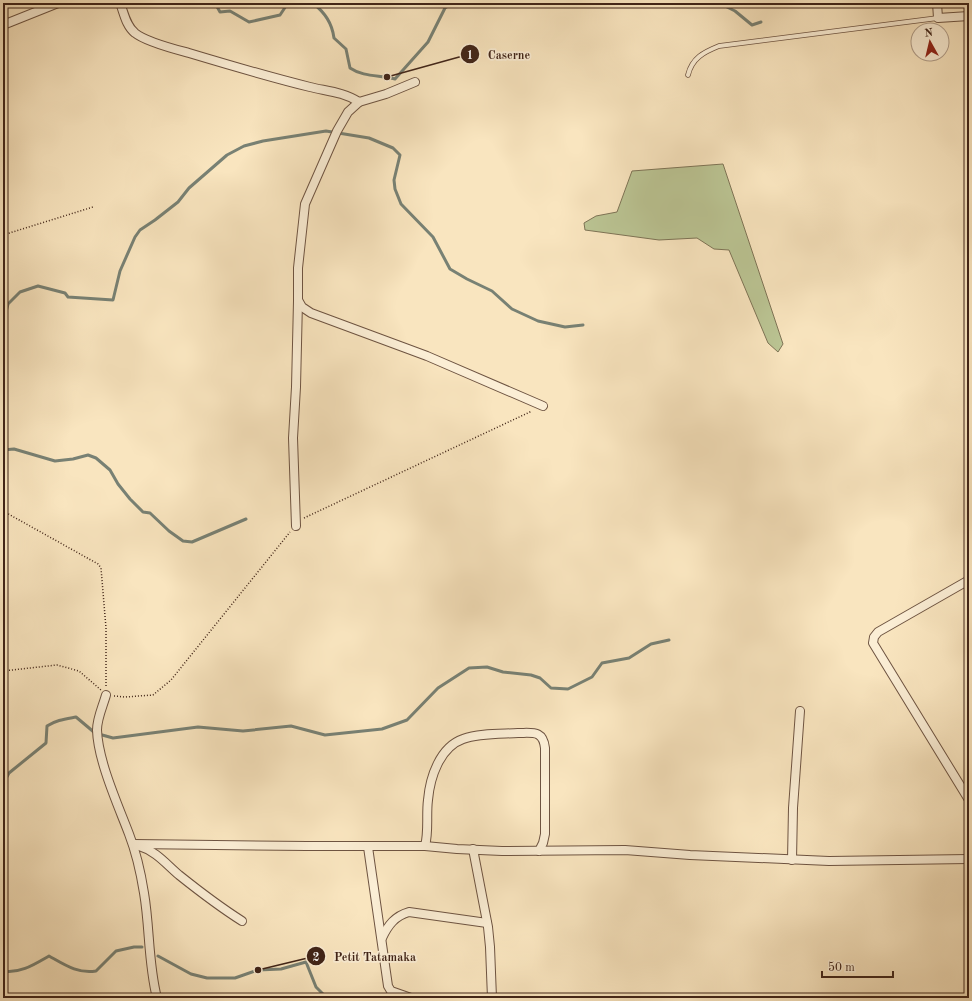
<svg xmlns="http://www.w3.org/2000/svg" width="972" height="1001" viewBox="0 0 972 1001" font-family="'Old Standard TT',serif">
	<rect width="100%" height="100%" fill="#f9e5bf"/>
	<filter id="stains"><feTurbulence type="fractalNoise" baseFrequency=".005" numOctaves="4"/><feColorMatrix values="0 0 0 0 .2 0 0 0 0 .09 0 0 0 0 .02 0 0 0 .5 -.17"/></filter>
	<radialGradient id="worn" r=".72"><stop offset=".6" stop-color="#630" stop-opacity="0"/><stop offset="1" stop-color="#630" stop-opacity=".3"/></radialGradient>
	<!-- green -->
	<polygon fill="#bbc594" stroke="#7e7456" points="723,164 783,344 778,352 768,343 729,250 714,249 697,238 659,240 585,230 584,223 596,216 617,212 632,171"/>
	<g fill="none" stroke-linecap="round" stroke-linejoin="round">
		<!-- stream -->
		<g stroke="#788174" stroke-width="3">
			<polyline points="215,3 220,12 230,11 249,22 280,15 288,3"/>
			<path d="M313 3C325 13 332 23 334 38L346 49 350 68C363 77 380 75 395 79L428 42 445 8 452 3"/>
			<polyline points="719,3 735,11 752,25 761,22"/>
			<polyline points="3,323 8,304 20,292 38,286 65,293 68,297 113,300 120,271 135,237 140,230 155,220 178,202 189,188 227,155 244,146 263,141 326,131 369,138 393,148 400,155 394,180 395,189 401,204 433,237 450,269 467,279 492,291 512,309 538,321 565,327 583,325"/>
			<polyline points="3,450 14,449 55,461 73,459 88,455 96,458 110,470 118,484 130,499 143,512 150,513 169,531 183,541 192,542 246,519"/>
			<path d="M3 784 9 773 46 743 47 726C56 720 65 719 76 717L95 733 113 738 198 727 243 731 291 726 325 735 382 729 407 720 438 688 469 668 487 667 503 672 531 675 540 678 551 688 568 689 592 677 602 663 629 658 651 644 669 640"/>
			<polyline points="158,956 191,974 207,978 235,978 258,970 281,969 306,962 316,987 327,998"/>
			<path d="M3 971C20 974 35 964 49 956 65 965 78 974 96 971L116 951 134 947H142"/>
		</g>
		<!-- service casing -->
		<g stroke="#6e5442" stroke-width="5.5">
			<path id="service" d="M688 75C692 58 704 52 719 46L938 18"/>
		</g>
		<!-- minor casing -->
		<g stroke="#6e5442" stroke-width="10">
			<g id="minor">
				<path d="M120 3C124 13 126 26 135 33 146 42 174 49 189 53 229 65 269 77 310 87 326 91 344 92 359 102L386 94 415 82"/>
				<polyline points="937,3 938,18 969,16"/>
				<polyline points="3,25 58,3"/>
				<polyline points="359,102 348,112 337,131 305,204 298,268 298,300 302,307 311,313 427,356 543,406"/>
				<polyline points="296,526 293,438 296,387 298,301"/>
				<polyline points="969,580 878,632 874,637 873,643 969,800"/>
				<path d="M106 695C103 706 97 718 97 730 98 761 118 805 129 834 136 852 141 874 144 893 150 928 148 963 157 998"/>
				<polyline points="133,844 307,846 425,846 457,849 502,851 625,850 690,855 829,861 969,859"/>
				<path d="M139 846C156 851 166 864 179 875 199 891 220 907 242 921"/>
				<path d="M425 846C429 831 426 815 428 800 430 777 440 747 463 739 479 733 501 734 518 733 533 733 543 730 545 748V834L543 843 539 851"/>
				<polyline points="368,847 388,986 391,991 411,998"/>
				<polyline points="473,849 488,927 490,947 492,998"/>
				<polyline points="792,860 793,808 800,711"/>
				<path d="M382 938C388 925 395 916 409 912L487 923"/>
			</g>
		</g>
		<!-- path -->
		<g stroke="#402418" stroke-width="1.5" stroke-dasharray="1 2" stroke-linecap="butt">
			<polyline points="3,235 93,207"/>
			<polyline points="3,511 98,564 101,568 106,628 106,687"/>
			<polyline points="304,518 532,411"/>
			<polyline points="3,671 57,665 79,671 101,690"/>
			<polyline points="114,696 125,697 153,695 171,680 290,532"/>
		</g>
		<!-- service -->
		<use href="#service" stroke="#fbeed5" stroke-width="4"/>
		<!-- minor -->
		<use href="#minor" stroke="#fbeed5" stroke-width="8"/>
	</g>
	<!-- callouts -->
	<path fill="none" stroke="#402418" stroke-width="1.5" d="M387 77L470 54M258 970L316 956"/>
	<g fill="#402418" stroke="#fbeed5" stroke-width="1.5">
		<circle cx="387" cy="77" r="4"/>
		<circle cx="258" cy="970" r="4"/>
		<circle cx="470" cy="54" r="10"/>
		<circle cx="316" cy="956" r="10"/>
	</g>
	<g font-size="12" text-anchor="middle" font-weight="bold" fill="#fff">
		<text x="470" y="59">1</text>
		<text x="316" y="961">2</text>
	</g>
	<g font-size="12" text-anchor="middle" font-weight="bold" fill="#402418" stroke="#fbeed5" stroke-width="3.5" stroke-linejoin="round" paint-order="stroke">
		<text x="509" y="59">Caserne</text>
		<text x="375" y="961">Petit Tatamaka</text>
	</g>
	<!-- margin -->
	<rect width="972" height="1001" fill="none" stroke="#f9e5bf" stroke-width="16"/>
	<rect x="4" y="4" width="964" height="993" fill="none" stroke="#402418" stroke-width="2"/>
	<rect x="8" y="8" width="956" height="985" fill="none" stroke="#402418"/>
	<!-- north arrow -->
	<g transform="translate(930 42) rotate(352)"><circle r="19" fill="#fbeed5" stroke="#b09d89"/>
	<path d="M0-3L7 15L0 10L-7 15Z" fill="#8f2418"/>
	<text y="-6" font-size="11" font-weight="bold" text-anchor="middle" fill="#402418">N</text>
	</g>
	<!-- scale -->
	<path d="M822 971v6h71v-6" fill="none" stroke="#402418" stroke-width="2"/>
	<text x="828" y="971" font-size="12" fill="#402418" stroke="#fbeed5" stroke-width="3" paint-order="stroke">50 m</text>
	<rect width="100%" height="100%" filter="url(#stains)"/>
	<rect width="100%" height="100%" fill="url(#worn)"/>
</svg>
